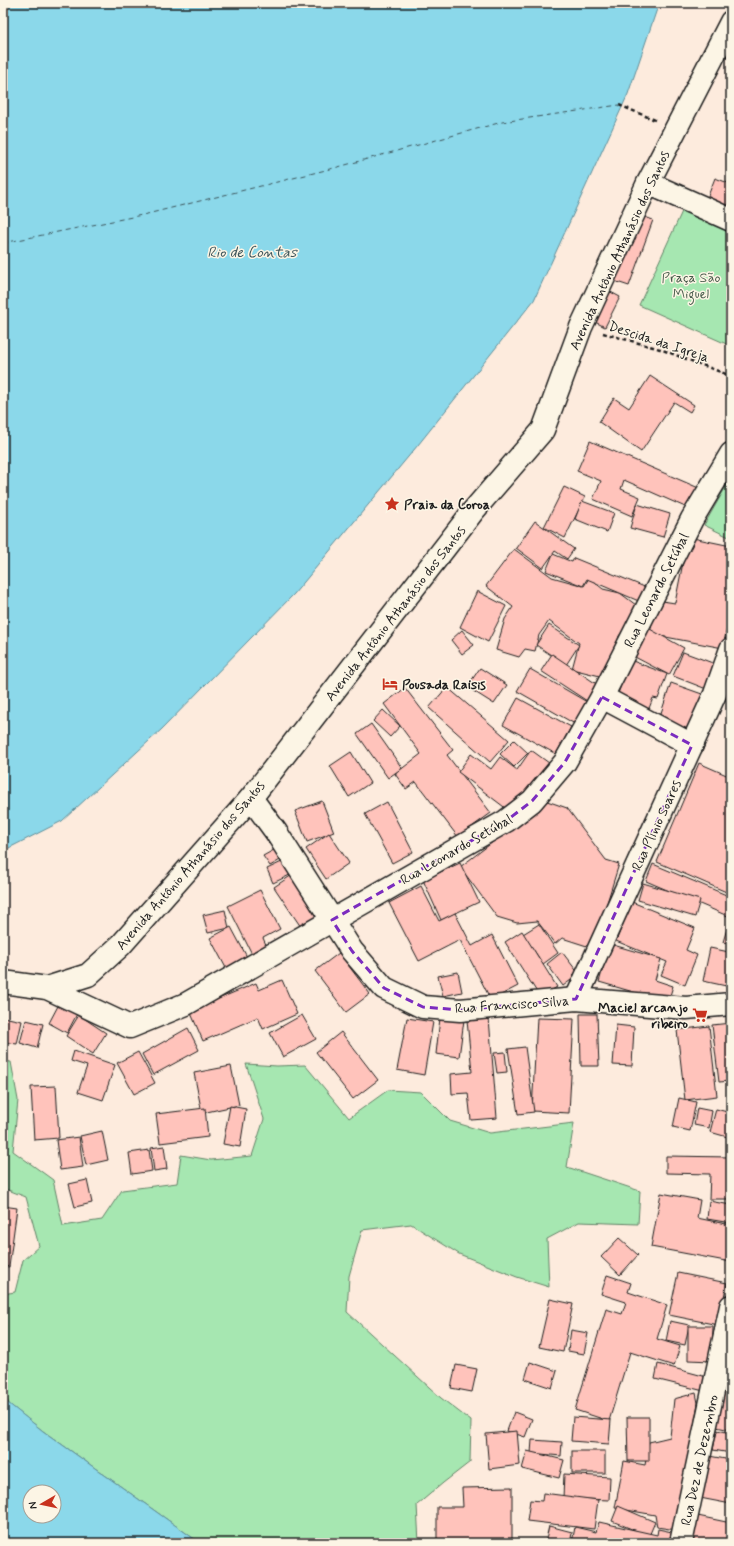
<svg xmlns="http://www.w3.org/2000/svg" width="734" height="1546" viewBox="0 0 734 1546" font-family="Mynerve,sans-serif">
	<rect width="100%" height="100%" fill="#fdebdd"/>
	<filter id="ink" filterUnits="userSpaceOnUse"><feTurbulence type="fractalNoise" baseFrequency=".025" numOctaves="2"/><feDisplacementMap in="SourceGraphic" scale="8" xChannelSelector="R" yChannelSelector="G"/><feConvolveMatrix kernelMatrix="1 2 1 2 8 2 1 2 1" color-interpolation-filters="sRGB"/></filter>
	<g filter="url(#ink)">
		<!-- green -->
		<g fill="#a6e7b1" stroke="#618266">
			<polygon points="685,205 731,226 731,346 639,305"/>
			<polygon points="731,478 731,538 704,525"/>
			<polygon points="3,1061 11,1062 18,1100 13,1151 53,1180 63,1226 102,1220 122,1190 177,1183 181,1155 211,1160 252,1156 264,1119 246,1064 277,1066 305,1065 349,1118 388,1090 421,1092 450,1121 490,1133 574,1123 567,1167 640,1191 638,1224 579,1222 547,1239 549,1287 517,1277 459,1254 411,1224 362,1230 349,1276 347,1312 441,1398 471,1421 470,1462 443,1483 417,1505 419,1543 200,1543 43,1431 9,1404 3,1389 3,1294 15,1292 23,1260 39,1246 26,1197 3,1188"/>
		</g>
		<!-- water -->
		<g fill="#8bd8ea" stroke="#5f8d98" fill-rule="evenodd">
			<polygon points="3,3 659,3 628,94 534,300 418,445 294,594 162,729 62,821 3,851"/>
			<path d="M3 1399 43 1431 200 1543H3ZM30 1492H54V1516H30Z"/>
		</g>
		<g fill="none" stroke-linecap="round" stroke-linejoin="round">
			<!-- ferry -->
			<polyline stroke="#3d545a" stroke-width="1" stroke-dasharray="5 4" stroke-linecap="butt" points="3,243 147,214 338,167 502,122 619,105"/>
		</g>
		<!-- building -->
		<g fill="#ffc3bb" stroke="#1c1c1c">
			<polygon points="715,178 731,184 731,211 706,201"/>
			<polygon points="634,213 653,220 629,286 611,280"/>
			<polygon points="605,289 620,297 605,327 589,319"/>
			<polygon points="650,376 694,405 690,412 674,402 641,452 599,422 614,398 629,408"/>
			<polygon points="590,441 701,489 692,510 624,480 621,489 640,497 632,516 593,499 601,481 577,471"/>
			<polygon points="564,487 585,497 565,538 544,527"/>
			<polygon points="582,501 614,513 607,532 575,519"/>
			<polygon points="637,504 670,514 663,537 630,528"/>
			<polygon points="535,521 574,549 567,559 555,551 543,568 516,548"/>
			<polygon points="688,537 731,546 731,607 723,648 650,634 656,600 675,603"/>
			<polygon points="514,549 552,577 584,586 589,578 603,589 620,593 640,608 619,636 608,678 572,669 579,643 549,621 539,635 535,651 525,649 519,657 496,650 505,619 513,607 486,586"/>
			<polygon points="553,554 572,562 574,558 647,588 641,602 587,579 583,586 546,571"/>
			<polygon points="477,591 506,606 488,642 460,627"/>
			<polygon points="549,625 579,645 566,665 536,645"/>
			<polygon points="648,628 684,648 669,675 633,656"/>
			<polygon points="462,630 474,645 462,654 451,640"/>
			<polygon points="683,652 718,665 709,690 673,676"/>
			<polygon points="552,654 598,685 587,701 541,671"/>
			<polygon points="630,660 667,674 658,699 653,698 648,711 616,699"/>
			<polygon points="480,668 507,685 494,704 467,687"/>
			<polygon points="530,669 587,702 575,724 517,691"/>
			<polygon points="671,683 702,694 689,730 659,719"/>
			<polygon points="447,687 509,740 490,762 429,708"/>
			<polygon points="405,688 453,750 447,755 491,813 458,837 416,782 406,789 395,774 421,754 384,704"/>
			<polygon points="518,698 571,727 556,754 503,725"/>
			<polygon points="383,710 400,726 390,737 373,721"/>
			<polygon points="371,724 402,768 388,778 357,734"/>
			<polygon points="514,740 528,753 514,767 500,754"/>
			<polygon points="531,750 549,763 512,813 458,772 471,754 491,769 500,757 517,770"/>
			<polygon points="351,752 370,783 349,797 330,766"/>
			<polygon points="699,763 731,777 731,894 657,862"/>
			<polygon points="322,801 334,832 307,842 295,811"/>
			<polygon points="547,801 567,808 606,860 619,864 593,948 562,938 555,944 537,921 517,923 497,917 460,867"/>
			<polygon points="387,802 413,852 392,863 365,814"/>
			<polygon points="329,833 349,863 326,879 306,849"/>
			<polygon points="281,846 287,856 270,866 263,856"/>
			<polygon points="288,859 294,873 273,883 267,869"/>
			<polygon points="460,863 479,902 441,920 423,880"/>
			<polygon points="653,864 731,897 730,917 646,881"/>
			<polygon points="292,875 321,918 303,930 274,887"/>
			<polygon points="643,883 700,900 695,917 638,900"/>
			<polygon points="421,886 439,921 455,913 472,946 492,935 518,986 491,1000 460,940 419,961 389,903"/>
			<polygon points="260,890 280,929 263,938 267,947 252,954 228,906"/>
			<polygon points="632,902 695,928 686,950 697,955 685,985 661,975 667,962 616,941"/>
			<polygon points="225,910 229,928 208,933 203,915"/>
			<polygon points="729,922 731,922 731,944 723,942"/>
			<polygon points="539,924 558,953 543,964 523,934"/>
			<polygon points="231,927 247,957 226,968 210,938"/>
			<polygon points="522,931 557,987 540,997 505,942"/>
			<polygon points="610,944 661,959 655,980 673,986 668,1002 599,982"/>
			<polygon points="710,948 729,952 729,948 731,948 731,987 703,981"/>
			<polygon points="562,952 579,974 563,986 547,964"/>
			<polygon points="339,953 370,994 346,1012 315,971"/>
			<polygon points="458,972 462,992 443,996 438,976"/>
			<polygon points="282,980 297,1014 263,1029 258,1017 203,1041 190,1011 256,983 259,990"/>
			<polygon points="59,1004 77,1014 67,1033 49,1023"/>
			<polygon points="580,1014 597,1014 599,1066 581,1066"/>
			<polygon points="79,1015 106,1033 93,1054 66,1036"/>
			<polygon points="302,1015 316,1039 283,1057 270,1033"/>
			<polygon points="3,1017 22,1021 17,1044 3,1042"/>
			<polygon points="407,1018 433,1022 424,1075 397,1070"/>
			<polygon points="440,1018 464,1020 459,1057 436,1054"/>
			<polygon points="489,1018 497,1118 471,1120 468,1093 452,1094 451,1074 472,1072 467,1020"/>
			<polygon points="537,1018 574,1019 569,1113 532,1111"/>
			<polygon points="26,1020 43,1024 37,1048 20,1043"/>
			<polygon points="731,1023 731,1060 730,1060 731,1081 719,1082 712,1025"/>
			<polygon points="616,1025 634,1027 632,1066 613,1065"/>
			<polygon points="709,1026 717,1096 685,1100 677,1030"/>
			<polygon points="188,1028 199,1050 153,1075 142,1054"/>
			<polygon points="341,1032 378,1080 353,1099 316,1052"/>
			<polygon points="525,1047 534,1112 518,1114 508,1049"/>
			<polygon points="74,1051 115,1065 103,1100 78,1092 87,1066 71,1061"/>
			<polygon points="138,1052 155,1083 134,1094 117,1063"/>
			<polygon points="505,1052 507,1072 497,1073 494,1053"/>
			<polygon points="231,1066 239,1105 202,1113 194,1073"/>
			<polygon points="56,1086 59,1138 34,1140 31,1087"/>
			<polygon points="679,1098 696,1102 690,1131 673,1127"/>
			<polygon points="230,1106 246,1109 240,1147 223,1144"/>
			<polygon points="205,1108 208,1137 160,1143 156,1114"/>
			<polygon points="697,1108 712,1111 709,1128 694,1125"/>
			<polygon points="716,1109 731,1113 731,1138 710,1132"/>
			<polygon points="102,1131 108,1160 86,1165 80,1136"/>
			<polygon points="79,1137 83,1167 60,1170 56,1140"/>
			<polygon points="164,1146 167,1169 154,1171 151,1148"/>
			<polygon points="149,1150 152,1171 132,1174 129,1153"/>
			<polygon points="666,1156 731,1157 731,1199 709,1199 710,1174 666,1173"/>
			<polygon points="87,1180 92,1203 75,1207 69,1184"/>
			<polygon points="661,1193 700,1200 697,1218 731,1225 731,1262 651,1247"/>
			<polygon points="709,1201 731,1205 731,1223 707,1219"/>
			<polygon points="3,1206 17,1208 9,1267 3,1266"/>
			<polygon points="619,1238 638,1255 620,1275 601,1257"/>
			<polygon points="678,1273 727,1283 718,1325 669,1315"/>
			<polygon points="607,1275 631,1283 628,1292 667,1305 657,1339 680,1346 674,1366 630,1352 609,1421 575,1410 606,1309 622,1314 626,1302 601,1294"/>
			<polygon points="550,1299 573,1304 563,1352 539,1347"/>
			<polygon points="670,1321 689,1325 685,1345 666,1341"/>
			<polygon points="688,1326 713,1326 712,1361 688,1360"/>
			<polygon points="731,1328 731,1395 729,1395"/>
			<polygon points="571,1330 588,1333 584,1354 568,1351"/>
			<polygon points="530,1362 557,1371 552,1388 525,1379"/>
			<polygon points="658,1364 707,1377 704,1391 655,1379"/>
			<polygon points="456,1365 477,1369 472,1392 451,1388"/>
			<polygon points="723,1391 731,1392 731,1430 716,1427"/>
			<polygon points="696,1393 698,1403 676,1530 657,1527 655,1515 615,1508 624,1461 645,1465 649,1442 670,1437 674,1399"/>
			<polygon points="514,1412 532,1419 525,1437 507,1431"/>
			<polygon points="573,1417 611,1420 609,1444 571,1441"/>
			<polygon points="627,1417 649,1417 649,1461 628,1461"/>
			<polygon points="717,1430 731,1433 731,1453 713,1450"/>
			<polygon points="517,1431 520,1465 489,1469 486,1434"/>
			<polygon points="532,1440 562,1442 561,1456 531,1453"/>
			<polygon points="527,1451 564,1460 559,1478 522,1469"/>
			<rect x="572" y="1451" width="33" height="22"/>
			<polygon points="709,1456 731,1460 731,1504 700,1498"/>
			<polygon points="564,1474 610,1477 609,1500 563,1498"/>
			<polygon points="512,1487 512,1543 437,1543 437,1507 463,1507 462,1488"/>
			<polygon points="543,1493 598,1500 594,1529 527,1521 530,1500 542,1501"/>
			<polygon points="618,1506 655,1522 649,1536 612,1521"/>
			<polygon points="693,1515 731,1523 731,1543 688,1543"/>
			<polygon points="599,1522 657,1535 658,1529 672,1532 669,1543 572,1543 575,1527 596,1532"/>
			<polygon points="549,1526 572,1532 570,1543 545,1543"/>
		</g>
		<g fill="none" stroke-linecap="round" stroke-linejoin="round">
			<!-- minor casing -->
			<g stroke="#1c1c1c" stroke-width="25">
				<g id="minor">
					<polyline points="648,183 731,220"/>
					<polyline points="602,697 692,745"/>
					<polyline points="251,798 276,832 352,951 384,988 423,1007 460,1010 576,999 686,1008 731,1004"/>
					<polyline points="3,982 47,988 130,1027 186,1004 506,821 532,801 565,762 602,697 692,519 731,454"/>
					<polyline points="47,988 88,975 121,945 251,798 474,510 543,430 581,327 648,183 731,22"/>
					<polyline points="576,999 715,694 731,649"/>
					<polyline points="681,1543 731,1306"/>
				</g>
			</g>
			<!-- path -->
			<g stroke="#1c1c1c" stroke-width="2.5" stroke-dasharray="4 3" stroke-linecap="butt">
				<polyline points="619,105 655,120"/>
				<polyline points="603,333 660,349 731,376"/>
			</g>
			<!-- minor -->
			<use href="#minor" stroke="#fcf5e5" stroke-width="22"/>
		</g>
	</g>
	<!-- marked area -->
	<path fill="none" stroke="#7b2cbf" stroke-width="3" stroke-dasharray="8 5" stroke-linejoin="round" d="M602 697 692 745 576 999 460 1010 423 1007 384 988 352 951 332 920 506 821 532 801 565 762Z"/>
	<!-- icons -->
	<defs>
		<g id="sight-bare" transform="scale(1.2)"><path d="M0-6L1.8-2.2L6-1.7L2.9 1.2L3.7 5.4L0 3.3L-3.7 5.4L-2.9 1.2L-6-1.7L-1.8-2.2Z" fill="#c8321e" stroke="#fcf5e5" stroke-width="2.5" paint-order="stroke"/></g>
		<g id="hotel-bare" transform="scale(1.2)"><path d="M-6-4.5h1.5V1H6V5H4.5V3h-9V5H-6ZM-4 0a1.8 1.8 0 1 1 3.6 0ZM.5 0V-2.5h3Q6-2.5 6 0Z" fill="#c8321e" stroke="#fcf5e5" stroke-width="2.5" paint-order="stroke"/></g>
		<g id="supermarket-bare" transform="scale(1.2)"><path d="M-6-5.5h2.5l.6 2H6L4.5 2H-2.5L-4.4-4H-6ZM-1.5 3.2a1.3 1.3 0 1 0 .1 0ZM3 3.2a1.3 1.3 0 1 0 .1 0Z" fill="#c8321e" stroke="#fcf5e5" stroke-width="2.5" paint-order="stroke"/></g>
	</defs>
	<g fill-rule="evenodd">
		<use href="#sight-bare" x="392" y="504"/>
		<use href="#hotel-bare" x="390" y="684"/>
		<use href="#supermarket-bare" x="700" y="1015"/>
	</g>
	<g text-anchor="middle" stroke-width="3" stroke-linejoin="round" paint-order="stroke">
		<!-- street labels -->
		<g font-size="14" fill="#1c1c1c" stroke="#fcf5e5">
			<text transform="translate(619 250) rotate(-65)" y="5">Avenida Antônio Athanásio dos Santos</text>
			<text transform="translate(659 341) rotate(18)" y="5">Descida da Igreja</text>
			<text transform="translate(656 590) rotate(-63)" y="5">Rua Leonardo Setúbal</text>
			<text transform="translate(395 613) rotate(-52)" y="5">Avenida Antônio Athanásio dos Santos</text>
			<text transform="translate(656 825) rotate(-65)" y="5">Rua Plínio Soares</text>
			<text transform="translate(456 849) rotate(-30)" y="5">Rua Leonardo Setúbal</text>
			<text transform="translate(190 865) rotate(-49)" y="5">Avenida Antônio Athanásio dos Santos</text>
			<text transform="translate(512 1004) rotate(-4)" y="5">Rua Francisco Silva</text>
			<text transform="translate(699 1460) rotate(-78)" y="5">Rua Dez de Dezembro</text>
		</g>
		<!-- park labels -->
		<g font-size="14" fill="#455949" stroke="#fcf5e5">
			<text x="691" y="282">Praça São<tspan x="691" dy="16">Miguel</tspan></text>
		</g>
		<!-- poi labels -->
		<g font-size="14" font-weight="bold" fill="#1c1c1c" stroke="#fcf5e5" text-anchor="start">
			<text x="404" y="509">Praia da Coroa</text>
			<text x="402" y="689">Pousada Raisis</text>
			<text x="688" y="1012" text-anchor="end">Maciel arcanjo<tspan x="688" dy="16">ribeiro</tspan></text>
		</g>
		<!-- water labels -->
		<g font-size="15" font-style="italic" fill="#3d545a" stroke="#fcf5e5">
			<text x="252" y="257">Rio de Contas</text>
		</g>
	</g>
	<!-- margin -->
	<rect width="734" height="1546" fill="none" stroke="#fcf5e5" stroke-width="16"/>
	<rect x="8" y="8" width="718" height="1530" fill="none" stroke="#1c1c1c" stroke-width="1.5" filter="url(#ink)"/>
	<!-- north arrow -->
	<g transform="translate(42 1504) rotate(261)"><circle r="19" fill="#fcf5e5" stroke="#a29e95"/>
	<path d="M0-3L7 15L0 10L-7 15Z" fill="#c8321e"/>
	<text y="-6" font-size="11" font-weight="bold" text-anchor="middle" fill="#1c1c1c">N</text>
	</g>
</svg>
